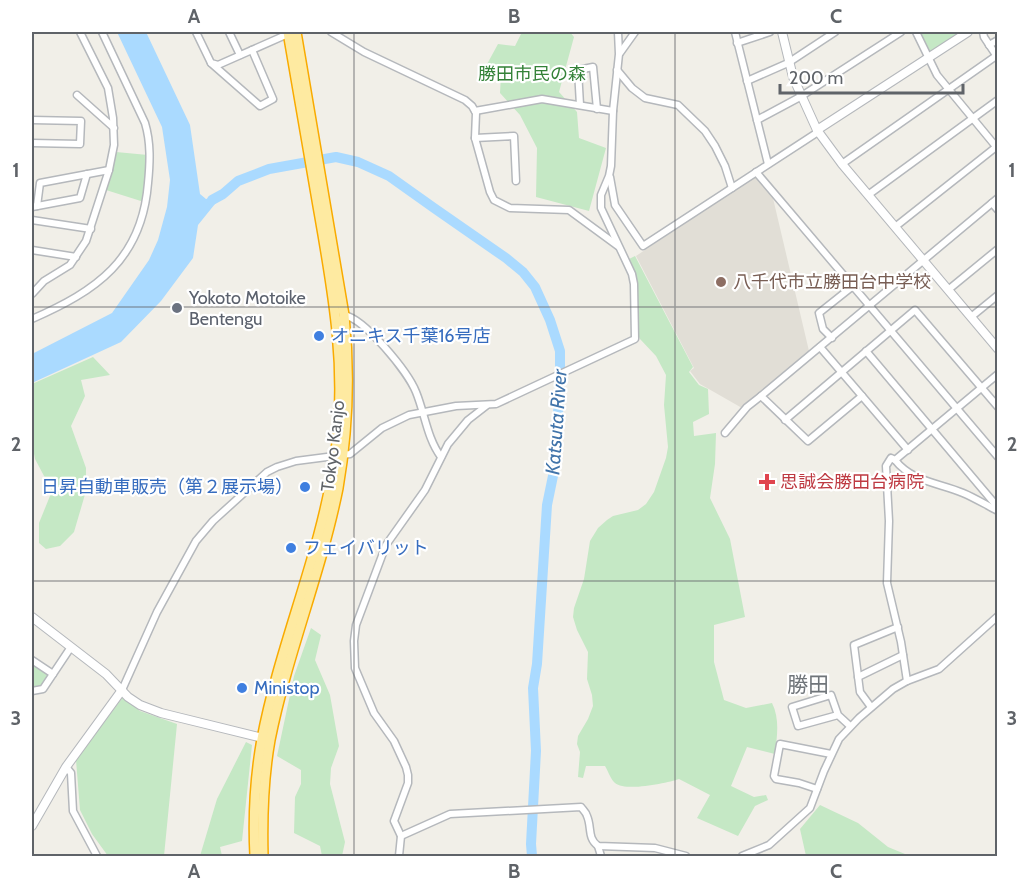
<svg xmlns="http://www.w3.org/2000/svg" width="1029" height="888" viewBox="0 0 1029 888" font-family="Cabin,'Noto Sans JP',sans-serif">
	<rect width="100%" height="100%" fill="#f1efe8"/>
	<!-- education -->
	<polygon fill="#e1ded6" points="754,177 758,178 772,194 809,351 742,408 700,384 690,371 694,368 636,256"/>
	<!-- green -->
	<g fill="#c5e8c5">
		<polygon points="522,32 570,32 574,37 559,92 577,112 579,138 606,148 589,211 536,197 537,148 520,115 500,93 501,75 486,66 498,44 515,46"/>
		<polygon points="918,32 963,32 928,56"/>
		<polygon points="116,152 148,155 144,202 106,190"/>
		<path d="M635 256 693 367 689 372 699 385 708 389 709 414 693 422 694 436 716 433 715 464 710 498 730 539 745 617 714 625V662L724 700 746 708 772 703C780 719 777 736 775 754L747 747 731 786 754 797 766 795 768 800 755 806 738 836 697 818 710 795 679 779C667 783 626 792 615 783 611 780 608 771 605 766H586L583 778 578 777 580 752 577 744 578 736 588 719 593 706 592 695 587 679 588 652 577 630 573 617 574 608 584 579 590 541 598 528 607 520 613 516 638 510 646 504 654 492 666 458 668 447 664 405 666 375 656 356 640 339 638 335 636 285 629 259Z"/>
		<polygon points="93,357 110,375 81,380 85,396 71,426 86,468 86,491 74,532 60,546 46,549 39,543 39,523 52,491 35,459 32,443 32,384"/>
		<polygon points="311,628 321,635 315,660 330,695 339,746 331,768 330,784 345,842 342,856 322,856 320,846 294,833 295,797 301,784 301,770 277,756 294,676"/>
		<polygon points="32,663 48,673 49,677 43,686 32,689"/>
		<polygon points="123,697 140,711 177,724 164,856 108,856 92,834 80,810 76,760"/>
		<polygon points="246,742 252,745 242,841 220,847 222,856 200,856 217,799"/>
		<polygon points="820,805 858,823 888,847 905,854 905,856 806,856 800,829"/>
	</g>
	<!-- water -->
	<polygon fill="#aadaff" points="117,32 146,32 190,125 200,194 206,199 223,194 198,225 193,258 161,301 121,342 32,383 32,354 112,313 149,260 158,240 167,207 170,180 162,127"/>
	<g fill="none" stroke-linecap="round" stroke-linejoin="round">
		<!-- river -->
		<polyline stroke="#aadaff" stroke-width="10" points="212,200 223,194 238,181 269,169 336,157 358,162 389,176 434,208 506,258 523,272 535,287 550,320 560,351 560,384 554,471 547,505 537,664 533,688 536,751 531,844 532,856"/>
		<!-- minor casing -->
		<g stroke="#b5b8bc" stroke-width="9">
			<g id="minor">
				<polyline points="196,32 211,63 218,65 288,34"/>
				<polyline points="229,32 240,55"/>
				<polyline points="331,32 364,52 465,100 472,106 476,113 475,138 490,192 494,200 510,208 569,210 618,246"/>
				<polyline points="735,32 768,164"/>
				<polyline points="916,32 937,75 998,149"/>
				<polyline points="983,32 984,37 998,58"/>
				<polyline points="737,43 770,32"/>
				<polyline points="989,45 998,40"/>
				<polyline points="620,53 635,32"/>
				<polyline points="211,63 260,106 273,99 252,50"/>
				<polyline points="617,70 632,88 645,98 678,105 705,131 715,146 725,166 732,188"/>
				<polyline points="747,81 788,63 835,32"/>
				<polyline points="77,95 114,128"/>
				<polyline points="580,105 578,70 593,67 597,109"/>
				<polyline points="475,111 542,99 613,111"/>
				<polyline points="32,120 81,121 80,144 32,143"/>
				<polyline points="757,120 800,97 901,32"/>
				<polyline points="475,138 514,136 516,181"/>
				<polyline points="842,164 996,56"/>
				<polyline points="756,172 998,457"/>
				<polyline points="610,177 615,205 643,246 818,132"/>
				<polyline points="868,195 998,100"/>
				<polyline points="992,203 998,210"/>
				<polyline points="37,206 40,183 109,170"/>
				<polyline points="32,207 80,198 87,174"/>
				<polyline points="32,220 91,229"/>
				<polyline points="895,227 996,147"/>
				<polyline points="32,250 76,257"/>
				<polyline points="948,290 998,249"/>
				<polyline points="32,294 44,281 70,265 86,241 109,170 114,145 113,118 108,88 80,32"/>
				<path d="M344 315C365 319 408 372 416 392 425 414 427 438 441 457"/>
				<polyline points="971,317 998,295"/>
				<path d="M32 319C96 291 142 260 148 183 150 163 151 143 145 123L102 32"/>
				<polyline points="832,338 823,329 819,313 853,286"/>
				<polyline points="820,347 862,396"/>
				<polyline points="866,351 995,504"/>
				<polyline points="785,420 915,310 998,407"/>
				<polyline points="725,433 747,407 761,396"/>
				<polyline points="908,450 862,396 808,441 761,396 998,198"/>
				<path d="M895 460C912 482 940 483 963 493 975 498 986 505 998 511"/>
				<polyline points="32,660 53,674"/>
				<polyline points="858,677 903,655"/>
				<polyline points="907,681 901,642 887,583 889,521 886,466 891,458 895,460 998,374"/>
				<polyline points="122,690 157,612 196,541 213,521 267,472 277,467 296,461 350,454 382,428 409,415 456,406 496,404 635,339 634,284 632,274 601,208 601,195 609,176 611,166 613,111 619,54 618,32"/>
				<polyline points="32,691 43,689 71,647"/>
				<polyline points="871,707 860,692 854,645 898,627"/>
				<polyline points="838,715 798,726 792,707 831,695 838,715 850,726"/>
				<polyline points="66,767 71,773 73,811 97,856"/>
				<polyline points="817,789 799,783 776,779 774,776 780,744 831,754"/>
				<path d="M401 836 450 814 581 807C583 810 586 812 587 816 592 827 587 838 598 846L655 848 686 856"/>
				<polyline points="598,846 601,856"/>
				<polyline points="399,856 401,836 394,821 408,783 408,775 406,767 394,741 374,713 355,668 354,641 356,625 386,545 425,490 448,444 468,420 486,406"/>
				<polyline points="742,856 769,845 810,808 824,771 839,739 859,718 893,689 907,681 939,669 998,616"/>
			</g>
		</g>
		<!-- tertiary casing -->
		<g stroke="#b5b8bc" stroke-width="10">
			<g id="tertiary">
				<polyline points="782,32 793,77 817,130 842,164 998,349"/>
				<polyline points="817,130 968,32"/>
				<polyline points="32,617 106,674 128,697 140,705 161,713 267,739"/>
				<polyline points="32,826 66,767 122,690"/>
			</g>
		</g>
		<!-- trunk casing -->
		<g stroke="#f9ab00" stroke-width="12">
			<g id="trunk">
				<path d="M255 856C253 817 255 778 262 739 280 644 321 554 335 458 348 371 333 291 318 206 308 148 298 90 288 32"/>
				<path d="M263 856C262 817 263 779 270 740 287 654 321 573 338 488 348 430 350 373 344 315L296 32"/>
			</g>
		</g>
		<!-- minor -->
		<use href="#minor" stroke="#fff" stroke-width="6"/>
		<!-- tertiary -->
		<use href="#tertiary" stroke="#fff" stroke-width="8"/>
		<!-- trunk -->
		<use href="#trunk" stroke="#feeaa1" stroke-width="9"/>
	</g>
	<!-- grid -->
	<path fill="none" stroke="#5f6368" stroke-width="1.5" stroke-opacity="0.55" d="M354 32V856M675 32V856M32 307H998M32 581H998"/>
	<!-- markers -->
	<circle fill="#8d6e63" stroke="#fff" stroke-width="2" cx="721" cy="282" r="6"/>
	<circle fill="#6b7280" stroke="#fff" stroke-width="2" cx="177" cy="308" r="6"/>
	<g fill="#3f7fe0" stroke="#fff" stroke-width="2">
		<circle cx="319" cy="336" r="6"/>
		<circle cx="305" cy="487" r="6"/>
		<circle cx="291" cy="548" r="6"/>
		<circle cx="242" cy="688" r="6"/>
	</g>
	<path fill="#e0444e" stroke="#fff" stroke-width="2" d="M764 473h6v6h6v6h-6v6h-6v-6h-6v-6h6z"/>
	<g text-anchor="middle" stroke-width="4.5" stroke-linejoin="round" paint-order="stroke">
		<!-- park labels -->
		<g font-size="18" fill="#348238" stroke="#fff">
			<text x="532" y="80">勝田市民の森</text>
		</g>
		<!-- education labels -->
		<g font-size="18" fill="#785e54" stroke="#fff" text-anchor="start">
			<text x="733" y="288">八千代市立勝田台中学校</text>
		</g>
		<!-- worship labels -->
		<g font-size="18" fill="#5b616d" stroke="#fff" text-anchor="start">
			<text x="189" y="304">Yokoto Motoike<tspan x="189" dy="21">Bentengu</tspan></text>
		</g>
		<!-- shop labels -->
		<g font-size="18" fill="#366cbe" stroke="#fff" text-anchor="start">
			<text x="331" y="342">オニキス千葉16号店</text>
			<text x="293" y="493" text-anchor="end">日昇自動車販売（第２展示場）</text>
			<text x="303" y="554">フェイバリット</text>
			<text x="254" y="694">Ministop</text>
		</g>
		<!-- street labels -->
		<g font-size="18" fill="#5f6368" stroke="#fff">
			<text transform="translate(333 446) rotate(-83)" y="6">Tokyo Kanjo</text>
		</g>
		<!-- health labels -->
		<g font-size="18" fill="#be3a42" stroke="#fff" text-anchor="start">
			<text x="780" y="488">思誠会勝田台病院</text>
		</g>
		<!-- water labels -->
		<g font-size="20" font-style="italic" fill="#4174aa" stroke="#fff">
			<text transform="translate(556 422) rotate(-86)" y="7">Katsuta River</text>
		</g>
		<!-- quarter labels -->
		<g font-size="21" fill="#70757a" stroke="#fff">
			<text x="808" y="692">勝田</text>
		</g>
	</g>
	<!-- border -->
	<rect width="1029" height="888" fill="none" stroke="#ffffff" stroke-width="66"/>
	<!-- scale -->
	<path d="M780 84v9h183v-9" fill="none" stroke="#5f6368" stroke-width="3"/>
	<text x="789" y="84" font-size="18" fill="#5f6368" stroke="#ffffff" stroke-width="4.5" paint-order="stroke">200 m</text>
	<rect x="33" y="33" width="963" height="822" fill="none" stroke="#5f6368" stroke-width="2"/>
	<g font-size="20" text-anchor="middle" font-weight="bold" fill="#5f6368">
		<text x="194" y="23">A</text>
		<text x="514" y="23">B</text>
		<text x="836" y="23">C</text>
		<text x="16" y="177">1</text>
		<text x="1012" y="177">1</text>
		<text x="16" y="451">2</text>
		<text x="1012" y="451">2</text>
		<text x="16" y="725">3</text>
		<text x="1012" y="725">3</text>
		<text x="194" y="878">A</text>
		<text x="514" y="878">B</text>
		<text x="836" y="878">C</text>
	</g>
</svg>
